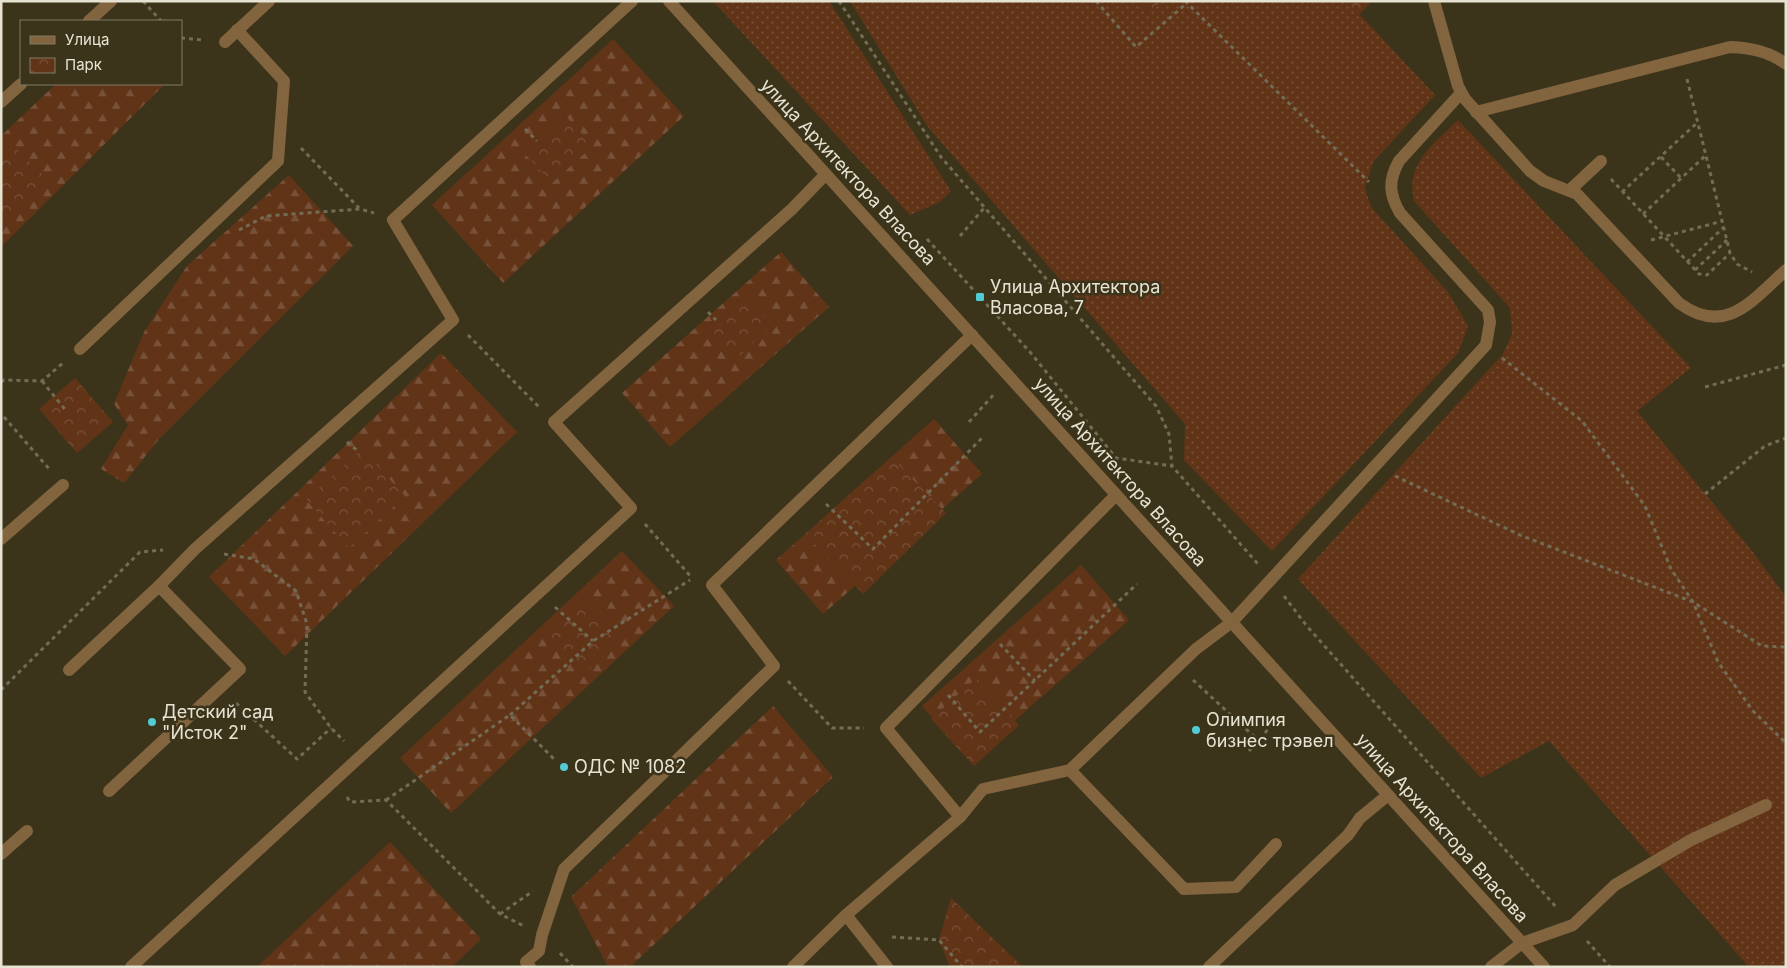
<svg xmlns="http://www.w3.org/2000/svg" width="1787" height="968" viewBox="0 0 1787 968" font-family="Inter,sans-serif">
	<defs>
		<pattern id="grass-dots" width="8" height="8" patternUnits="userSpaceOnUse" patternTransform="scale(1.25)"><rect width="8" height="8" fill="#613418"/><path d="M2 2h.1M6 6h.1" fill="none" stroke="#785139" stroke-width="1.8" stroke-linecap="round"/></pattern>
		<pattern id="forest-firs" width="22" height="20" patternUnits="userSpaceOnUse" patternTransform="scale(1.25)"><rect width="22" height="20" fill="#613418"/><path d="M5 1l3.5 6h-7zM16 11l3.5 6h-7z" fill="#785139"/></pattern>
		<pattern id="park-crowns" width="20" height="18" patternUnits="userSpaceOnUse" patternTransform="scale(1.25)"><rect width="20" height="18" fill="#613418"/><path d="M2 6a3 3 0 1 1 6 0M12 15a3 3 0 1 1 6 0" fill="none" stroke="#785139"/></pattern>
	</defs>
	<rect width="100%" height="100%" fill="#3c341a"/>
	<!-- grass -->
	<g fill="url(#grass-dots)">
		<polygon points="713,1 829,1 951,191 940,202 910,215"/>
		<polygon points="850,1 1347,1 1435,95 1373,162 1365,188 1371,207 1448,292 1468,326 1458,353 1272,551 1184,460 1185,424 928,127"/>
		<path d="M1458 120 1691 368 1637 411 1752 551 1786 597V967H1749L1549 741 1481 778 1298 579 1482 377 1503 354 1512 334 1510 308 1414 201C1405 163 1434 144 1458 120Z"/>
	</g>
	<!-- forest -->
	<g fill="url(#forest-firs)">
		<polygon points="613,39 684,116 503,283 432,205"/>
		<polygon points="56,84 165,84 1,247 1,136"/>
		<polygon points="289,175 353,246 159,439 124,483 101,469 128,425 114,404 144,332 187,266"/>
		<polygon points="781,252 829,307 670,447 622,393"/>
		<polygon points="441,353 517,432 285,656 209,577"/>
		<polygon points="934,419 982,474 823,614 776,560"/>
		<polygon points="622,551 674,606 451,813 400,758"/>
		<polygon points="1081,565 1129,620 970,760 922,706"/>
		<polygon points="773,706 833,777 630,967 608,967 571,897"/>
		<polygon points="390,842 481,939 452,967 257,967"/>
	</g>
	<!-- park -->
	<g fill="url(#park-crowns)">
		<polygon points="1135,1 1162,1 1147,14"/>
		<polygon points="1347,1 1372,1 1359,15"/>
		<polygon points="565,115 593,146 552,183 524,153"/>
		<polygon points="10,142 46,178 1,223 1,150"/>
		<polygon points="743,294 772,325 732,363 703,332"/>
		<polygon points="75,378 113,422 77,453 39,409"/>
		<polygon points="362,449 405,496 349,548 306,500"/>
		<polygon points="892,458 946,513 863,594 809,539"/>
		<polygon points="584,597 623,638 584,675 545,633"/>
		<polygon points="976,678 1019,725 974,766 931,719"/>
		<polygon points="951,898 1023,967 950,967 939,940"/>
	</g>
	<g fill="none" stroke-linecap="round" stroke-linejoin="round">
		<!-- path -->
		<g stroke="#736c55" stroke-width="3" stroke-dasharray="4 4" stroke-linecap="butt">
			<polyline points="143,1 161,21"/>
			<polyline points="839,1 941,157 1156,406 1169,434 1172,466 1258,564"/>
			<polyline points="1096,1 1136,47 1187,3"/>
			<polyline points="1185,1 1369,182"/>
			<polyline points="181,38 203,40"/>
			<polyline points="1687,79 1730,253 1737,264 1752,272"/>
			<polyline points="525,129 537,141"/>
			<polyline points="301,148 359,208"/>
			<polyline points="1661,157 1681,178"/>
			<polyline points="1611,179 1699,274 1707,275 1730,253"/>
			<polyline points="1622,192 1698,122"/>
			<polyline points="1643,214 1706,155"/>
			<polyline points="239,230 266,216 360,209 374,213"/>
			<polyline points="960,236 985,207"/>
			<polyline points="927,239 1030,352 1116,458 1172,466"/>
			<polyline points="1651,240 1723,221"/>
			<polyline points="1687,262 1724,227"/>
			<polyline points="1695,270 1727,240"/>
			<polyline points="708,312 716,320"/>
			<polyline points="468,335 539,407"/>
			<polyline points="1502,358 1582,421 1645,506 1671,569 1693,602 1718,662 1753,711 1786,743"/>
			<polyline points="42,381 67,412"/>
			<polyline points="1,382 4,380 42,381 63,363"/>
			<polyline points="1705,387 1786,365"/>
			<polyline points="4,417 50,470"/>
			<polyline points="969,422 995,393"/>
			<polyline points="347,442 359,452"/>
			<polyline points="1395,476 1520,535 1693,602 1762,646 1786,647"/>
			<polyline points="1705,494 1765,446 1786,438"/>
			<polyline points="826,504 873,549 983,437"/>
			<polyline points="645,524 692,578"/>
			<polyline points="224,554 254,559 296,591 307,624 305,692 331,728 344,741"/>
			<polyline points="1284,596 1306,625 1556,907"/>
			<polyline points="555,607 593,641"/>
			<polyline points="1000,644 1035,681"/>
			<polyline points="1193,680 1258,740"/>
			<polyline points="788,681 832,728 864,728"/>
			<polyline points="1,690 140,552 163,550"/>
			<polyline points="948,695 980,732 1137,584"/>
			<polyline points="236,703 297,759 331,728"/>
			<polyline points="510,715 593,641 690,580"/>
			<polyline points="1249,751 1271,726"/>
			<polyline points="347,797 350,802 386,800 500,914 524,926"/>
			<polyline points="386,800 510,715 555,760"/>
			<polyline points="500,914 533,891"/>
			<polyline points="892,937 939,940 962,967"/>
			<polyline points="1587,941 1610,967"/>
			<polyline points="560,953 573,967"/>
		</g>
		<!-- service -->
		<g stroke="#82643f" stroke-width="12">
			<path d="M1434 1 1458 86 1465 99 1530 171 1544 181 1577 194 1679 303C1725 337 1752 301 1786 270"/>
			<polyline points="89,21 111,1"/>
			<polyline points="225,42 269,1"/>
			<polyline points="1,102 21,84"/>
			<path d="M1476 112 1730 47C1751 48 1768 51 1786 64"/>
			<polyline points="1570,190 1601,161"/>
			<polyline points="80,349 278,161 284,81 237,30"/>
			<polyline points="1,539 63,485"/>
			<polyline points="69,670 159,586 195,549 453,320 393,220 632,1"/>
			<polyline points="109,791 240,669 159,586"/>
			<polyline points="960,817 983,789 1070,770"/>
			<path d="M1276 844 1236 887 1184 889 1070 770 1196 649 1232 622 1486 345 1490 322 1488 310 1400 213C1389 194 1388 181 1399 161L1461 93"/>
			<polyline points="1,854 27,831"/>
			<polyline points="131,967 631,508 554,422 792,209 825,175"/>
			<polyline points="530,967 526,962 539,951 542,935 564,869 774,666 712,585 972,335"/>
			<polyline points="793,967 846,915"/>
			<polyline points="887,967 846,915 960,817 886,728 1116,495"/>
			<polyline points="1209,967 1348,835 1360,818 1388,795"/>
			<polyline points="1491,967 1522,943 1573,925 1615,885 1691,840 1766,805"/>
		</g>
		<!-- tertiary -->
		<polyline stroke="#82643f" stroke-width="12" points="669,1 1544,967"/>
	</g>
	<!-- markers -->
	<g fill="#51ccd4" stroke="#3c341a" stroke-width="2">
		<rect x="975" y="292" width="10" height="10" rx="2.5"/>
		<circle cx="152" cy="722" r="5"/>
		<circle cx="1196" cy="730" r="5"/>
		<circle cx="564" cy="767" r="5"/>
	</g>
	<g text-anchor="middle" stroke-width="5" stroke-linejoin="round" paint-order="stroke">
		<!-- street labels -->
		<g font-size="18" fill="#e7e3d3" stroke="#3c341a">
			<text transform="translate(848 172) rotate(47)" y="6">улица Архитектора Власова</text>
			<text transform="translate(1120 472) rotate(48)" y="6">улица Архитектора Власова</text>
			<text transform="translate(1442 828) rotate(48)" y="6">улица Архитектора Власова</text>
		</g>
		<!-- poi labels -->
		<g font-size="18" fill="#e7e3d3" stroke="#3c341a" text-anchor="start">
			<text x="990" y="293">Улица Архитектора<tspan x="990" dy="21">Власова, 7</tspan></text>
			<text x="162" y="718">Детский сад<tspan x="162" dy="21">"Исток 2"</tspan></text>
			<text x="1206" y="726">Олимпия<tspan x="1206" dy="21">бизнес трэвел</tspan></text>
			<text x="574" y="773">ОДС № 1082</text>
		</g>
	</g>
	<!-- border -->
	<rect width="1787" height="968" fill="none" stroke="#e7e3d3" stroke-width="5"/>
	<!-- legend -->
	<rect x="20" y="20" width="162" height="65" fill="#3c341a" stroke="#807a64"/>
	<rect x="30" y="36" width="25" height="8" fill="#82643f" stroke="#807a64"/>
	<text x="65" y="45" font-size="15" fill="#e7e3d3">Улица</text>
	<rect x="30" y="58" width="25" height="15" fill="url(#park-crowns)" stroke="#807a64"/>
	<text x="65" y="70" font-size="15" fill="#e7e3d3">Парк</text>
</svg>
